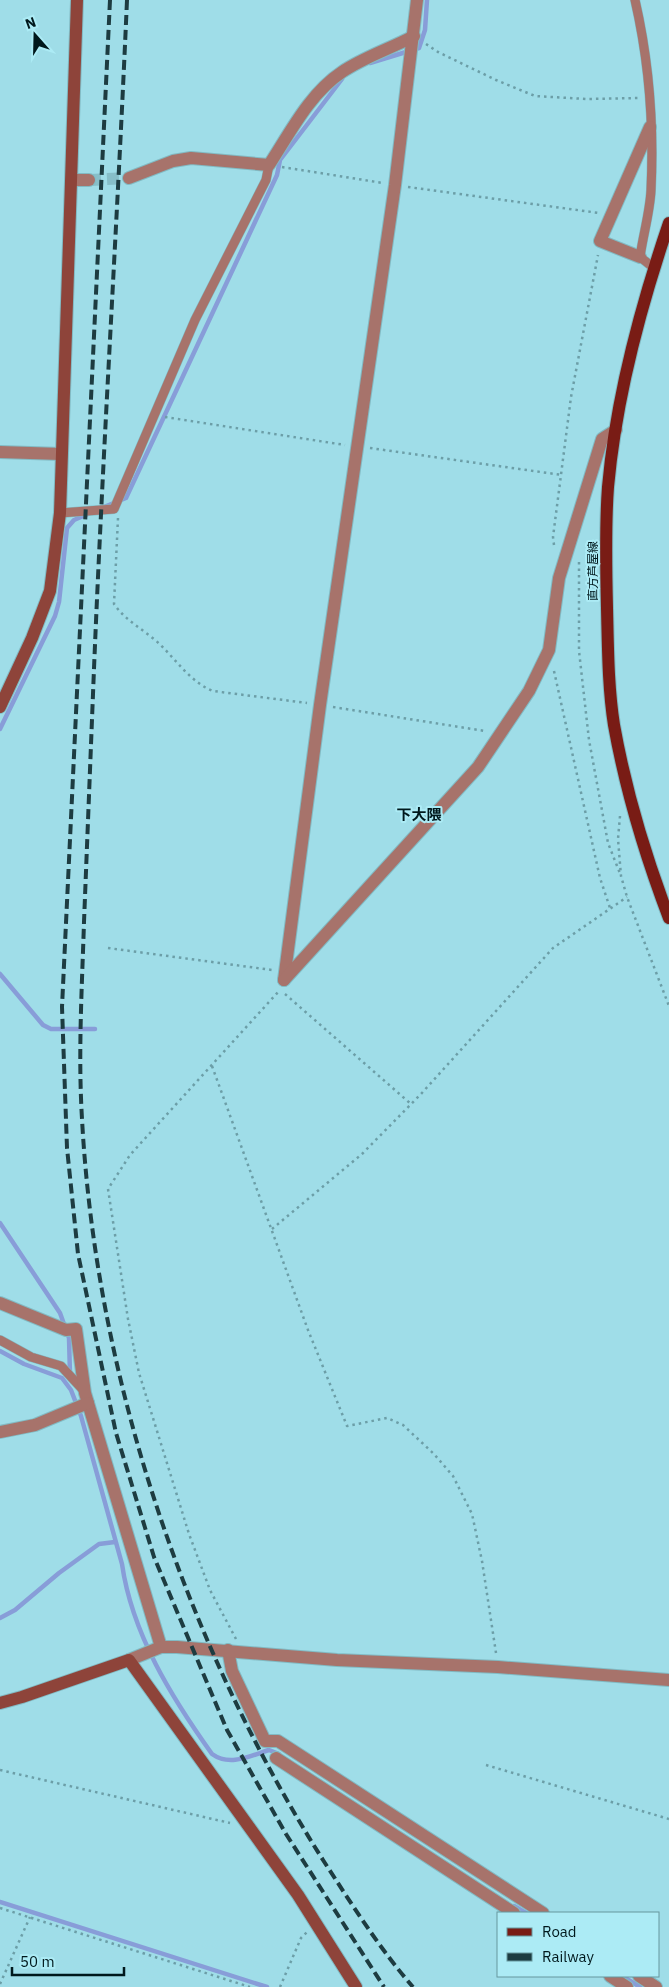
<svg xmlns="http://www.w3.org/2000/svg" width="669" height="1987" viewBox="0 0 669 1987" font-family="'IBM Plex Sans','Noto Sans JP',sans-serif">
	<rect width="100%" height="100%" fill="#9fdde8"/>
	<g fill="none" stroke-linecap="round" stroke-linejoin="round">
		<!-- stream -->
		<g stroke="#889dd8" stroke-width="4.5">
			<polyline points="370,63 419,48 425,30 427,0"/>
			<polyline points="104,507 126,498 277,175 280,160 342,79"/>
			<polyline points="0,729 55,616 59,602 67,528 74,520 88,514"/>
			<polyline points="0,974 43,1025 51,1029 95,1029"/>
			<polyline points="0,1223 60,1313 69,1338 70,1374"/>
			<path d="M0 1351 24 1364 62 1378 71 1390 81 1416 122 1564C132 1634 172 1698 212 1754 230 1767 250 1756 269 1750L279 1754"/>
			<polyline points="0,1618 15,1610 59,1573 99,1544 115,1542"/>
			<polyline points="0,1902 267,1987"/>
			<polyline points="514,1906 526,1913"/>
			<polyline points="622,1976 640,1987"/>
		</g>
		<!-- street-tunnel -->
		<polyline stroke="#87bfc9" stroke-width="12" stroke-dasharray="12 6" stroke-linecap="butt" points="89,180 129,178"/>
		<!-- lane casing -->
		<g stroke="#82bac3" stroke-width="10">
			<g id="lane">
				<path d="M635 0C649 61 654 127 651 190 650 212 643 235 640 257L654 268"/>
				<polyline points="60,513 114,509 195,320 266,180 269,165"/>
				<polyline points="0,1340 31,1357 61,1366 85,1392"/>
			</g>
		</g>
		<!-- street casing -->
		<g stroke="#82bac3" stroke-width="14">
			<g id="street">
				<path d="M129 178 173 161 191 158 269 165C290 133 309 94 342 72 364 57 390 49 414 36"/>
				<polyline points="72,180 89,180"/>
				<polyline points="640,257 600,241 650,127"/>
				<polyline points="0,452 61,454"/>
				<polyline points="284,980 320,705 395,185 417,0"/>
				<polyline points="284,980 478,767 529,691 549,650 559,578 602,439 616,430"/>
				<polyline points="0,1303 66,1330 76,1329 85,1393 161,1647"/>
				<polyline points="0,1432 35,1425 88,1403"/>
				<polyline points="228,1650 232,1671 265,1741 278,1741 543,1913"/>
				<polyline points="129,1660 161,1647 177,1647 337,1660 498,1667 669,1680"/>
				<polyline points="276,1758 514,1913"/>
				<polyline points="610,1976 627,1987"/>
				<polyline points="639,1976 656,1987"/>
			</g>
		</g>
		<!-- secondary casing -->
		<g stroke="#82bac3" stroke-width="14">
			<g id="secondary">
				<polyline points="0,707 32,638 50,591 60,513 77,0"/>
				<polyline points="0,1703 22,1697 129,1660 298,1895 356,1987"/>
			</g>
		</g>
		<!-- primary casing -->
		<g stroke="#82bac3" stroke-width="14">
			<path id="primary" d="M669 223C640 308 616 397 608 487 605 527 606 568 607 608 608 647 608 687 614 725 626 792 645 855 669 918"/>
		</g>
		<!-- path -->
		<g stroke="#6c9ea7" stroke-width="2.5" stroke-dasharray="2.5 4" stroke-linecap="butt">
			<polyline points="426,44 438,52 496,80 535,96 586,99 638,98"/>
			<polyline points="282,167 383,183"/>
			<polyline points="408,187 599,213"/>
			<polyline points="165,417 345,445"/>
			<polyline points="370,448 562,475"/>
			<path d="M118 518 114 604C125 620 141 628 155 640 175 657 188 681 213 691L307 703"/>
			<polyline points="554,545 553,537 571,397 598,255"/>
			<polyline points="579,562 579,651 589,740 608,843 621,876"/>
			<polyline points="554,671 600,878 610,908"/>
			<polyline points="333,707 485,731"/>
			<polyline points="620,816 618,839 621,876 627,897 669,1006"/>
			<polyline points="108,948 272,970"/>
			<polyline points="285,994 411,1104"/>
			<polyline points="212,1066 308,1330 347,1426 387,1418 403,1425 434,1454 453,1476 472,1514 482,1561 496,1653"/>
			<polyline points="272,1229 362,1154 421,1094 553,948 627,897"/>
			<polyline points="236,1639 210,1590 189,1534 139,1373 128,1319 108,1189 130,1155 279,991"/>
			<polyline points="486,1765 669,1819"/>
			<polyline points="0,1770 230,1823"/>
			<polyline points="0,1908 250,1987"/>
			<polyline points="0,1984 30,1917"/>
			<polyline points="280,1987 301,1938 307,1932"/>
		</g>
		<!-- lane -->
		<use href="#lane" stroke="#a7736b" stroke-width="9"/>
		<!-- street -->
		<use href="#street" stroke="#a7736b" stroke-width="12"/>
		<!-- secondary -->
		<use href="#secondary" stroke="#8e443a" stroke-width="12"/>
		<!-- primary -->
		<use href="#primary" stroke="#791c15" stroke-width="12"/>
		<!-- rail -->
		<g stroke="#1d3c41" stroke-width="4" stroke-dasharray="10 5" stroke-linecap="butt">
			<polyline points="110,0 62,1007 67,1148 78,1254 116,1433 154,1557 227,1730 286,1834 384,1987"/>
			<path d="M127 0C117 231 102 462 93 694 90 770 87 846 84 922 82 987 78 1053 82 1119 96 1377 185 1642 323 1860 351 1903 379 1948 413 1987"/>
		</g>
	</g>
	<g text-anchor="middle" stroke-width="4" stroke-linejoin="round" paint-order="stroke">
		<!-- street labels -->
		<g font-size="12" fill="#00181c" stroke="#acebf5">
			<text transform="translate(593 571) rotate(-90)" y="4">直方芦屋線</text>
		</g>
		<!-- quarter labels -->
		<g font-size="15" font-weight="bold" fill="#00181c" stroke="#acebf5">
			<text x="419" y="820">下大隈</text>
		</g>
	</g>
	<!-- legend -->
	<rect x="497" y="1912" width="162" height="65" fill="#acebf5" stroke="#67979e"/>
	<rect x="507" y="1928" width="25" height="8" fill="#791c15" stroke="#67979e"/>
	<text x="542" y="1937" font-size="15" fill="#00181c">Road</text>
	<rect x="507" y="1953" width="25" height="8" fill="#1d3c41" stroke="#67979e"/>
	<text x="542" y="1962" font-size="15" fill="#00181c">Railway</text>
	<!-- north arrow -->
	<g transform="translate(35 35) rotate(340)" stroke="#acebf5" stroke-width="4" paint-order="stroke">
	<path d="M0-4L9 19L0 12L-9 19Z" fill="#00181c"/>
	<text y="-8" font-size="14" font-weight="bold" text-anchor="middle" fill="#00181c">N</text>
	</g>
	<!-- scale -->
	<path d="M12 1967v8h112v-8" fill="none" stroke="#00181c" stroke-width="2.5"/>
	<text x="20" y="1967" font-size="15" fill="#00181c" stroke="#acebf5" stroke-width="4" paint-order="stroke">50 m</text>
</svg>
